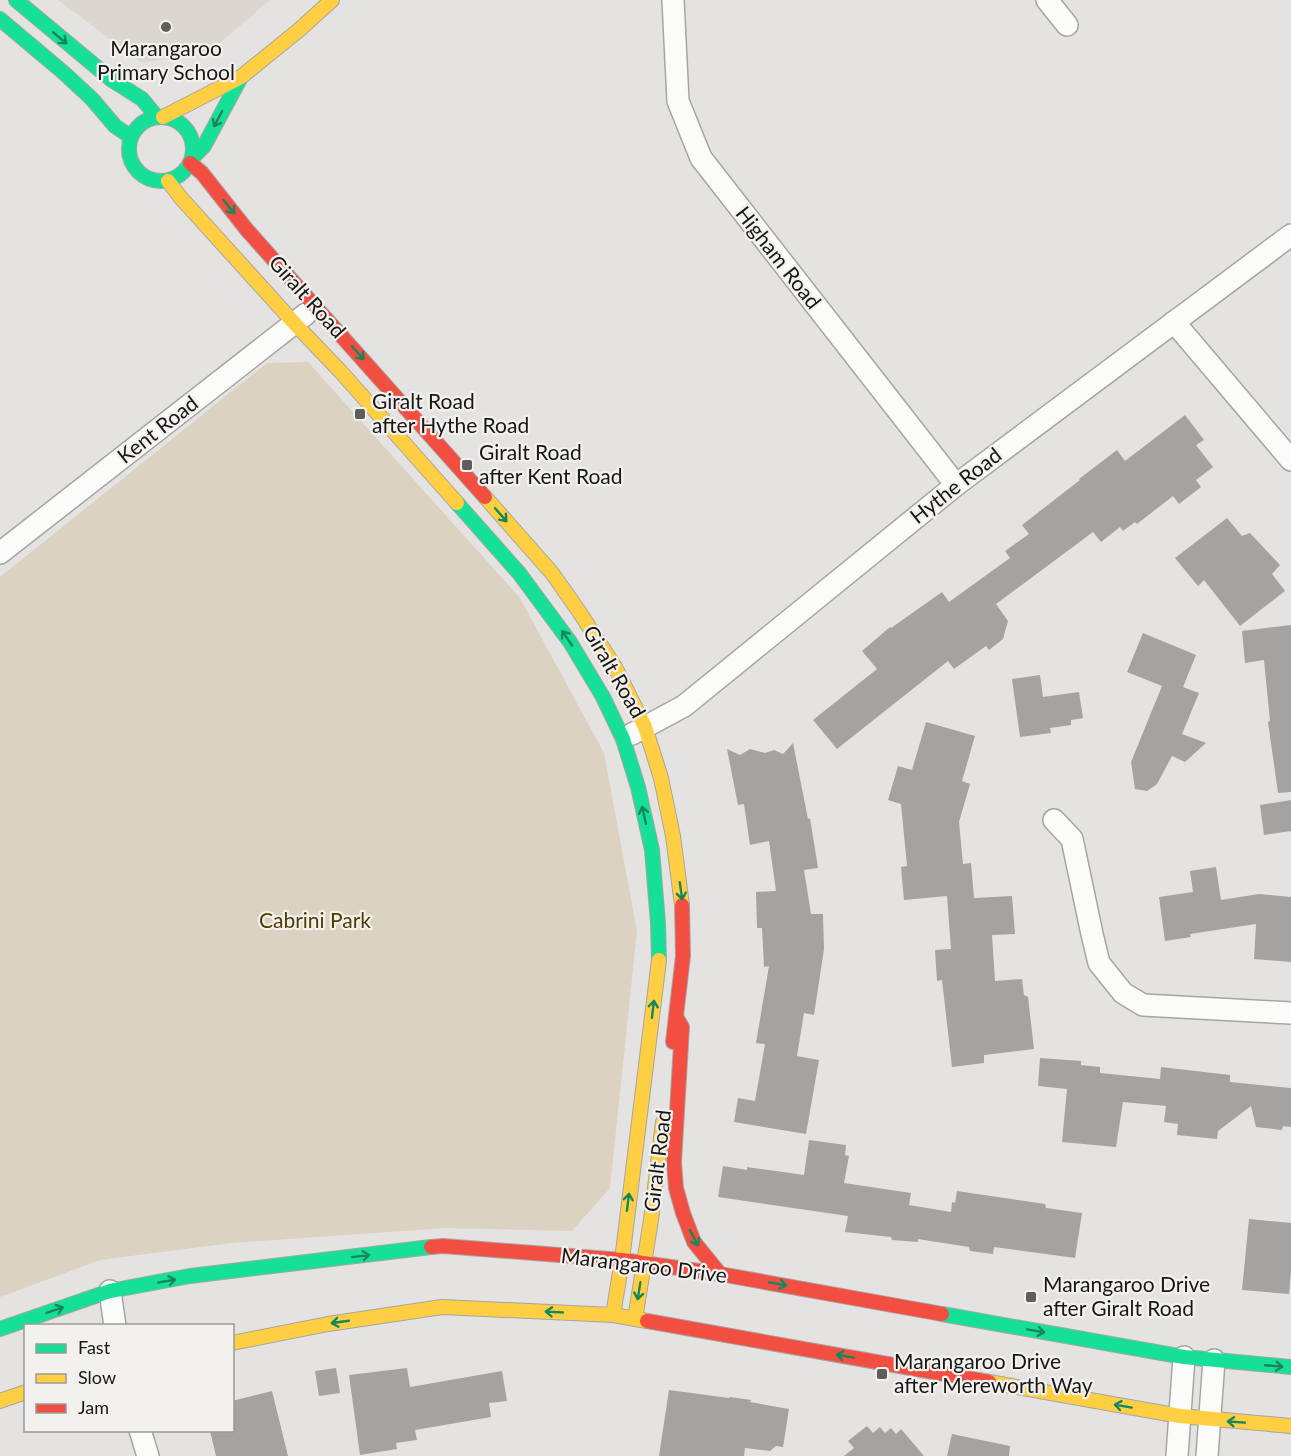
<svg xmlns="http://www.w3.org/2000/svg" width="1291" height="1456" viewBox="0 0 1291 1456" font-family="Lato,sans-serif">
	<rect width="100%" height="100%" fill="#e5e3e1"/>
	<!-- built -->
	<polygon fill="#dbd7d0" points="58,0 270,0 206,55 141,62"/>
	<!-- green -->
	<polygon fill="#dbd2c1" points="308,362 520,598 604,753 637,931 610,1188 572,1231 445,1228 232,1243 100,1260 0,1297 0,577 267,363"/>
	<!-- building -->
	<g fill="#a5a3a2">
		<polygon points="1185,415 1204,440 1196,445 1213,467 1196,480 1201,487 1179,504 1173,496 1137,524 1135,522 1123,531 1120,527 1101,542 1093,532 996,604 1008,621 1003,639 989,650 986,646 954,669 948,661 837,749 813,720 877,669 862,651 890,627 891,628 942,592 949,602 1010,558 1005,551 1029,534 1022,525 1080,480 1079,479 1117,450 1125,461"/>
		<polygon points="1227,518 1242,536 1250,533 1280,565 1272,574 1285,591 1240,626 1204,580 1198,586 1175,558"/>
		<polygon points="1291,625 1291,792 1278,793 1268,722 1270,721 1264,660 1245,663 1242,631"/>
		<polygon points="1143,633 1196,655 1183,687 1199,693 1182,734 1206,743 1185,762 1172,756 1157,784 1147,791 1135,789 1131,762 1162,686 1127,672"/>
		<polygon points="1040,675 1043,697 1079,692 1083,718 1071,720 1071,725 1050,728 1051,733 1020,737 1012,679"/>
		<polygon points="926,722 975,736 962,781 970,784 959,822 963,864 971,863 974,898 1012,896 1015,934 992,935 995,981 1022,979 1024,995 1028,997 1034,1049 984,1055 984,1063 952,1067 942,980 937,981 935,950 951,949 947,896 904,900 901,867 907,866 901,804 888,800 898,766 912,770"/>
		<polygon points="793,743 808,819 810,818 818,868 804,870 811,914 823,914 824,949 814,1015 804,1013 797,1056 819,1060 806,1134 734,1122 738,1098 755,1101 765,1044 756,1043 769,966 764,967 762,928 757,928 756,892 776,891 769,841 750,845 744,804 738,805 727,749 740,755 750,749 765,753 774,750 783,754"/>
		<polygon points="1291,800 1291,831 1264,835 1260,805"/>
		<polygon points="1216,867 1221,900 1259,894 1291,897 1291,962 1254,959 1256,924 1190,934 1191,937 1165,941 1159,897 1193,892 1190,871"/>
		<polygon points="1040,1058 1081,1061 1081,1065 1100,1067 1100,1073 1160,1079 1161,1067 1230,1075 1230,1082 1291,1088 1291,1127 1283,1126 1282,1130 1256,1127 1251,1106 1218,1131 1217,1139 1177,1135 1178,1124 1164,1122 1166,1106 1123,1102 1116,1147 1062,1142 1067,1089 1038,1086"/>
		<polygon points="809,1140 846,1145 845,1155 849,1156 844,1183 911,1193 909,1205 951,1212 952,1202 955,1203 957,1191 1045,1204 1046,1208 1082,1213 1075,1258 994,1247 993,1254 970,1251 969,1247 918,1239 918,1242 892,1240 891,1237 845,1232 848,1216 718,1197 723,1166 747,1170 747,1167 804,1175"/>
		<polygon points="1249,1219 1291,1223 1291,1271 1289,1294 1242,1290"/>
		<polygon points="336,1368 340,1393 319,1396 315,1371"/>
		<polygon points="407,1368 410,1387 502,1371 507,1401 489,1403 491,1417 415,1430 417,1440 396,1443 397,1449 360,1455 349,1375"/>
		<polygon points="669,1390 729,1398 730,1397 751,1400 750,1402 789,1409 783,1447 776,1446 770,1451 745,1448 744,1456 659,1456"/>
		<polygon points="272,1391 288,1456 216,1456 210,1431 232,1431 232,1401"/>
		<polygon points="867,1426 873,1433 880,1427 885,1433 891,1428 896,1434 901,1429 924,1456 844,1456 854,1448 848,1441"/>
		<polygon points="952,1434 1010,1446 1009,1456 947,1456"/>
	</g>
	<g fill="none" stroke-linecap="round" stroke-linejoin="round">
		<!-- street casing -->
		<g stroke="#a6a5a4" stroke-width="24">
			<g id="street">
				<polyline points="673,0 678,101 701,158 956,485"/>
				<polyline points="1047,0 1067,25"/>
				<polyline points="1174,322 1291,460"/>
				<polyline points="0,553 306,314"/>
				<polyline points="632,734 684,706 956,485 1291,235"/>
				<polyline points="1054,820 1072,839 1092,934 1099,963 1123,993 1143,1005 1291,1013"/>
				<polyline points="110,1291 115,1326"/>
				<polyline points="140,1430 148,1456"/>
				<polyline points="1177,1456 1184,1357"/>
				<polyline points="1207,1456 1214,1360"/>
			</g>
		</g>
		<!-- fast casing -->
		<g stroke="#a6a5a4" stroke-width="16">
			<g id="fast">
				<polyline points="16,0 112,80 142,99 157,117"/>
				<polyline points="0,19 64,73 92,99 115,126 131,137"/>
				<circle cx="161" cy="149" r="32"/>
				<polyline points="192,158 204,146 241,77"/>
				<polyline points="457,503 519,573 570,642 603,697 623,739 638,787 652,850 658,923 659,960"/>
				<polyline points="942,1314 1184,1357 1291,1367"/>
				<polyline points="0,1329 110,1291 190,1276 431,1247"/>
			</g>
		</g>
		<!-- slow casing -->
		<g stroke="#a6a5a4" stroke-width="16">
			<g id="slow">
				<polyline points="163,117 241,77 299,30 332,0"/>
				<polyline points="168,181 181,198 295,324 341,372 457,503"/>
				<polyline points="485,497 552,573 578,610 615,667 645,727 661,778 673,836 682,905"/>
				<polyline points="613,1315 622,1260 659,960"/>
				<polyline points="635,1319 651,1220 663,1122"/>
				<polyline points="232,1343 328,1324 442,1307 613,1315 647,1321"/>
				<polyline points="989,1382 1180,1416 1291,1426"/>
				<polyline points="0,1401 26,1392"/>
			</g>
		</g>
		<!-- jam casing -->
		<g stroke="#a6a5a4" stroke-width="16">
			<g id="jam">
				<polyline points="190,163 202,173 247,230 485,497"/>
				<polyline points="676,1017 682,1027 674,1162 676,1188 683,1213 694,1242 720,1274"/>
				<polyline points="673,1042 683,956 682,905"/>
				<polyline points="431,1247 443,1246 622,1260 720,1274 942,1314"/>
				<polyline points="647,1321 989,1382"/>
			</g>
		</g>
		<!-- street -->
		<use href="#street" stroke="#fbfbfa" stroke-width="21"/>
		<!-- fast -->
		<use href="#fast" stroke="#16e098" stroke-width="14"/>
		<!-- slow -->
		<use href="#slow" stroke="#ffcf43" stroke-width="14"/>
		<!-- jam -->
		<use href="#jam" stroke="#f24e42" stroke-width="14"/>
	</g>
	<!-- one-way arrows -->
	<defs><path id="oneway-shaft" d="M-6 0H5M1.5-3L5.5 0L1.5 3" fill="none" stroke-width="1.6" stroke-linecap="round" stroke-linejoin="round" transform="scale(1.5)"/></defs>
	<g stroke="#16865d">
		<use href="#oneway-shaft" transform="translate(60 38) rotate(40)"/>
		<use href="#oneway-shaft" transform="translate(218 119) rotate(118)"/>
		<use href="#oneway-shaft" transform="translate(229 207) rotate(51)"/>
		<use href="#oneway-shaft" transform="translate(358 353) rotate(48)"/>
		<use href="#oneway-shaft" transform="translate(501 515) rotate(49)"/>
		<use href="#oneway-shaft" transform="translate(567 638) rotate(-124)"/>
		<use href="#oneway-shaft" transform="translate(644 815) rotate(-103)"/>
		<use href="#oneway-shaft" transform="translate(681 891) rotate(82)"/>
		<use href="#oneway-shaft" transform="translate(653 1009) rotate(-83)"/>
		<use href="#oneway-shaft" transform="translate(628 1202) rotate(-83)"/>
		<use href="#oneway-shaft" transform="translate(694 1238) rotate(62)"/>
		<use href="#oneway-shaft" transform="translate(361 1256) rotate(-7)"/>
		<use href="#oneway-shaft" transform="translate(167 1281) rotate(-10)"/>
		<use href="#oneway-shaft" transform="translate(778 1284) rotate(10)"/>
		<use href="#oneway-shaft" transform="translate(639 1291) rotate(99)"/>
		<use href="#oneway-shaft" transform="translate(55 1310) rotate(-19)"/>
		<use href="#oneway-shaft" transform="translate(554 1312) rotate(-177)"/>
		<use href="#oneway-shaft" transform="translate(340 1322) rotate(172)"/>
		<use href="#oneway-shaft" transform="translate(1036 1331) rotate(10)"/>
		<use href="#oneway-shaft" transform="translate(845 1356) rotate(-170)"/>
		<use href="#oneway-shaft" transform="translate(1274 1366) rotate(5)"/>
		<use href="#oneway-shaft" transform="translate(1123 1406) rotate(-170)"/>
		<use href="#oneway-shaft" transform="translate(1236 1422) rotate(-176)"/>
	</g>
	<!-- markers -->
	<g fill="#5f5e5c" stroke="#f3f1ed" stroke-width="2">
		<circle cx="166" cy="27" r="6"/>
		<rect x="354" y="408" width="12" height="12" rx="3"/>
		<rect x="461" y="459" width="12" height="12" rx="3"/>
		<rect x="1025" y="1291" width="12" height="12" rx="3"/>
		<rect x="876" y="1368" width="12" height="12" rx="3"/>
	</g>
	<g text-anchor="middle" stroke-width="4.5" stroke-linejoin="round" paint-order="stroke">
		<!-- poi labels -->
		<g font-size="21" fill="#171715" stroke="#f3f1ed" text-anchor="start">
			<text x="166" y="56" text-anchor="middle">Marangaroo<tspan x="166" dy="24">Primary School</tspan></text>
			<text x="372" y="409">Giralt Road<tspan x="372" dy="24">after Hythe Road</tspan></text>
			<text x="479" y="460">Giralt Road<tspan x="479" dy="24">after Kent Road</tspan></text>
			<text x="1043" y="1292">Marangaroo Drive<tspan x="1043" dy="24">after Giralt Road</tspan></text>
			<text x="894" y="1369">Marangaroo Drive<tspan x="894" dy="24">after Mereworth Way</tspan></text>
		</g>
		<!-- street labels -->
		<g font-size="21" fill="#171715" stroke="#f3f1ed">
			<text transform="translate(778 258) rotate(52)" y="7">Higham Road</text>
			<text transform="translate(307 297) rotate(48)" y="7">Giralt Road</text>
			<text transform="translate(158 430) rotate(-38)" y="7">Kent Road</text>
			<text transform="translate(956 486) rotate(-38)" y="7">Hythe Road</text>
			<text transform="translate(614 672) rotate(60)" y="7">Giralt Road</text>
			<text transform="translate(658 1161) rotate(-83)" y="7">Giralt Road</text>
			<text transform="translate(644 1266) rotate(7)" y="7">Marangaroo Drive</text>
		</g>
		<!-- park labels -->
		<g font-size="21" fill="#533c03" stroke="#f3f1ed">
			<text x="315" y="928">Cabrini Park</text>
		</g>
	</g>
	<!-- legend -->
	<rect x="24" y="1324" width="210" height="108" fill="#f3f1ed" stroke="#9b9a97" stroke-width="1.5"/>
	<rect x="36" y="1344" width="30" height="9" fill="#16e098" stroke="#9b9a97" stroke-width="1.5"/>
	<text x="78" y="1354" font-size="18" fill="#171715">Fast</text>
	<rect x="36" y="1374" width="30" height="9" fill="#ffcf43" stroke="#9b9a97" stroke-width="1.5"/>
	<text x="78" y="1384" font-size="18" fill="#171715">Slow</text>
	<rect x="36" y="1404" width="30" height="9" fill="#f24e42" stroke="#9b9a97" stroke-width="1.5"/>
	<text x="78" y="1414" font-size="18" fill="#171715">Jam</text>
</svg>
